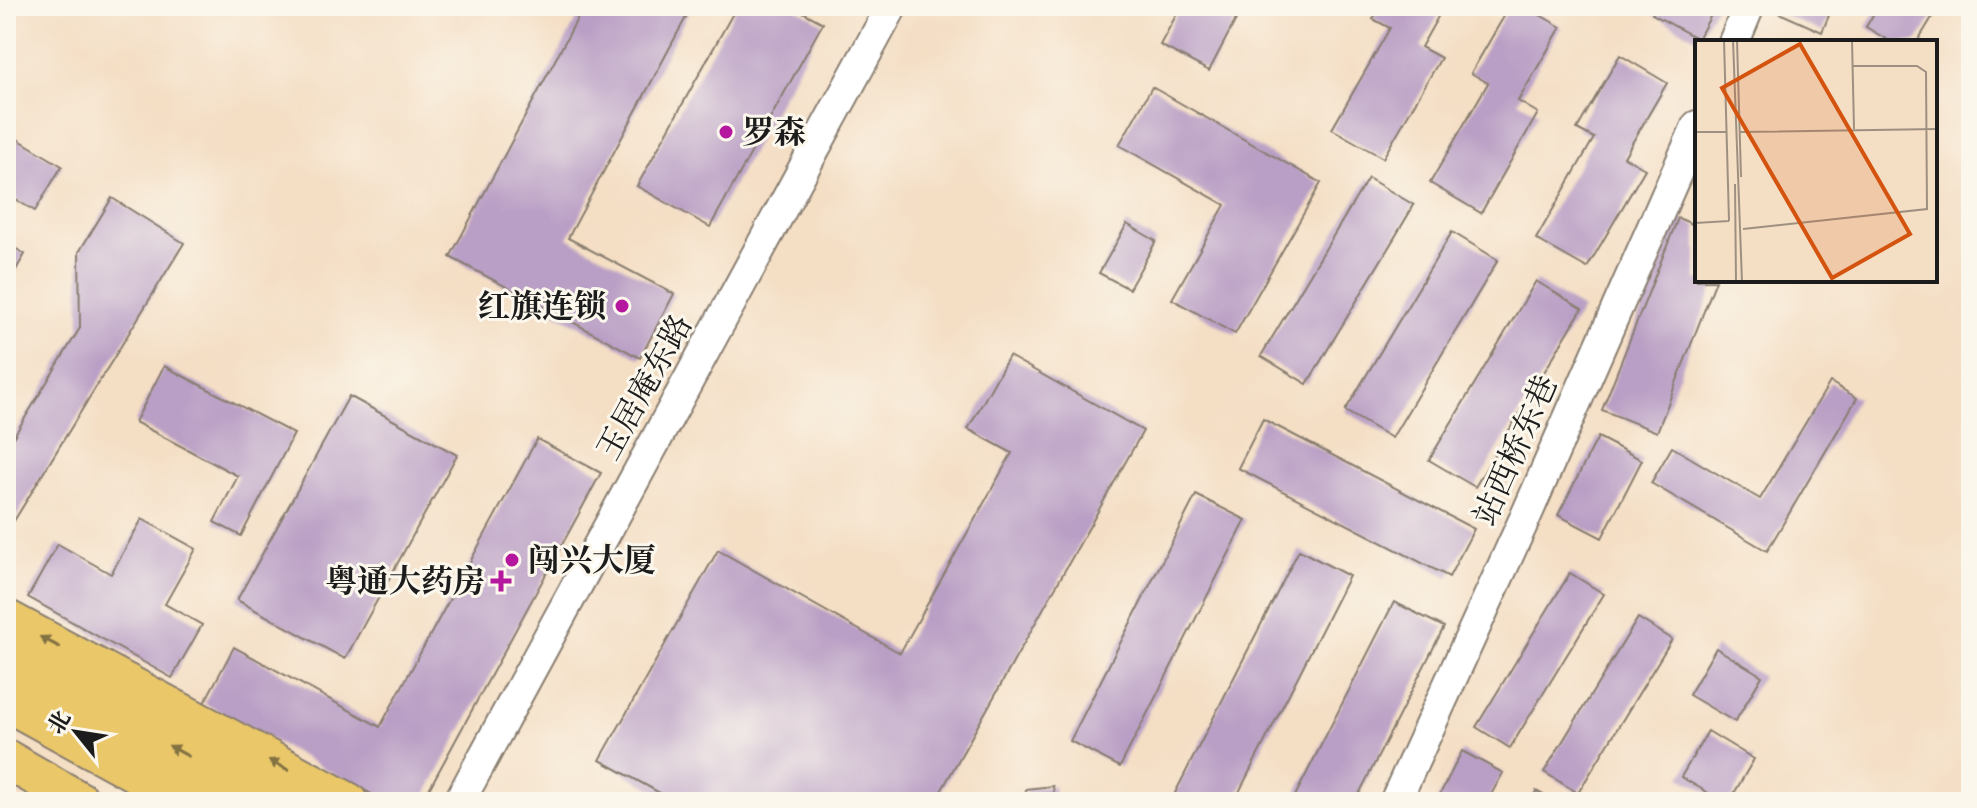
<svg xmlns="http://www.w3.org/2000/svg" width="1977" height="808" viewBox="0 0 1977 808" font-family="'Old Standard TT','Noto Serif SC',serif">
	<rect width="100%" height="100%" fill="#fbf7ec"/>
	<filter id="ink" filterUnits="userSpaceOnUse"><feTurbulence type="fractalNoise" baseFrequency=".0125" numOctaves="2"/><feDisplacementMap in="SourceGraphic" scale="16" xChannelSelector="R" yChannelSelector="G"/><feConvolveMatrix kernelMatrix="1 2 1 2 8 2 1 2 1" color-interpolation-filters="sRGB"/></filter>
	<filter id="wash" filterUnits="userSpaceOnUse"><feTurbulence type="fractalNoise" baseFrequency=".006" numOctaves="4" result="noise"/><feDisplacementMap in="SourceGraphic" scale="32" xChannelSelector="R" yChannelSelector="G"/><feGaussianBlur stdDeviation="1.8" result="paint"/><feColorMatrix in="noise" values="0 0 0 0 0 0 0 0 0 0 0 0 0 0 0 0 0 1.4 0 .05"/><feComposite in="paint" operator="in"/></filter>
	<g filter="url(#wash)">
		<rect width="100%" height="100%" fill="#f4dec4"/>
		<g id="blocks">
			<!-- building -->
			<g fill="#b99fc5">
				<polygon points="584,6 692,6 568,238 674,294 640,358 450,257"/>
				<polygon points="737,6 792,6 823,23 710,227 637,186"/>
				<polygon points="1181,6 1243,6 1209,71 1160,45"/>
				<polygon points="1381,6 1444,6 1421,47 1441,58 1383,158 1332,129 1390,28 1373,19"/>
				<polygon points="1510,6 1524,6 1561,27 1518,101 1538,113 1481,213 1430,183 1488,83 1471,73"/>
				<polygon points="1657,6 1716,6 1698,39 1652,14"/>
				<polygon points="1779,6 1833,6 1822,32 1777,12"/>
				<polygon points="1878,6 1939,6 1917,42 1891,42 1866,27"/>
				<polygon points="1620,55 1667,83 1624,157 1645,169 1587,268 1536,239 1594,138 1577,129"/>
				<polygon points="1152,87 1321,183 1235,334 1172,299 1225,205 1119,145"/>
				<polygon points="6,132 62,166 35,211 6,194"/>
				<polygon points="1368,178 1414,205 1307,384 1261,356"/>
				<polygon points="112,198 184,243 6,534 6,449 80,328 79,252"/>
				<polygon points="1678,218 1697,226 1697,280 1716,280 1657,432 1602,410"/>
				<polygon points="1127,224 1156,241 1129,289 1099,273"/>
				<polygon points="1452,232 1498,260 1392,438 1345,411"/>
				<polygon points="6,243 25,254 6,287"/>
				<polygon points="1536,281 1582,309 1475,487 1429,460"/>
				<polygon points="1009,356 1143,431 935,802 676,802 600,760 718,550 900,653 1012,453 968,429"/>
				<polygon points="164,366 294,434 241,536 214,522 238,476 135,422"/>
				<polygon points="1830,382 1857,398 1767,551 1651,483 1672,447 1760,499"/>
				<polygon points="349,396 457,455 345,659 237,600"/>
				<polygon points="1263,419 1474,529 1449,577 1238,468"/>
				<polygon points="1598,437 1642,460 1602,538 1558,515"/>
				<polygon points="537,439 601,473 422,802 386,802 204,703 234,647 380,727"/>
				<polygon points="1196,495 1246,520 1120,767 1070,741"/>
				<polygon points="142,519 196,549 165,604 202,625 172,678 28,597 58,544 111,574"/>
				<polygon points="1299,550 1349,576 1234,802 1184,802 1173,797"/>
				<polygon points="1570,573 1604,594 1510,748 1476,727"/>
				<polygon points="1394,602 1444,627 1355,802 1292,802"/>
				<polygon points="1638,618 1672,639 1578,793 1544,772"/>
				<polygon points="1716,648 1762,676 1735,722 1689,695"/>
				<polygon points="1708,731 1754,759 1729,802 1724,802 1681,777"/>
				<polygon points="1462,751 1503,773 1487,802 1436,802"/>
				<polygon points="1053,786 1055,802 1025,802 1026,789"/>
				<polygon points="1536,791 1556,802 1530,802"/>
			</g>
		</g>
	</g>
	<g filter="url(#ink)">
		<use href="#blocks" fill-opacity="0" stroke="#887d70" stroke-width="2"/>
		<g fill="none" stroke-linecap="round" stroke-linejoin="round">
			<!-- minor casing -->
			<g stroke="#887d70" stroke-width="34">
				<g id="minor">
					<polyline points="1734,42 1749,6"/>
					<polyline points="459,802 892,6"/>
					<polyline points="1395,802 1525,518 1697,126"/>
				</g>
			</g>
			<!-- major casing -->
			<g stroke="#887d70" stroke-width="42">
				<g id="major">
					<polyline points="6,619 348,802"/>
					<polyline points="6,759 81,802"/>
				</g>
			</g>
			<!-- highway casing -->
			<g stroke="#887d70" stroke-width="48">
				<g id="highway">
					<polyline points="6,655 272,802"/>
					<polyline points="6,698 195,802"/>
				</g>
			</g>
			<!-- minor -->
			<use href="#minor" stroke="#fff" stroke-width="30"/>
			<!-- major -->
			<use href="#major" stroke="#eac769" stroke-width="38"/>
			<!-- highway -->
			<use href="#highway" stroke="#eac769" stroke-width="44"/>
		</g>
		<!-- one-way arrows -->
		<defs><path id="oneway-solid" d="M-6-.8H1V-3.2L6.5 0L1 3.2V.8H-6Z" transform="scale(2)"/></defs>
		<g fill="#837242">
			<use href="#oneway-solid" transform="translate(50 642) rotate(-152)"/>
			<use href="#oneway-solid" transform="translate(179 751) rotate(-151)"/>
			<use href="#oneway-solid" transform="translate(279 765) rotate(-152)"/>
		</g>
	</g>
	<!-- markers -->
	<g fill="#b5179e" stroke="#fbf7ec" stroke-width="3">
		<circle cx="726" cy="132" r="8"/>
		<circle cx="622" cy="306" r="8"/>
		<circle cx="512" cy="560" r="8"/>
		<path d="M497 569h8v8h8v8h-8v8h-8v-8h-8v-8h8z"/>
	</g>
	<g text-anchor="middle" stroke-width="6" stroke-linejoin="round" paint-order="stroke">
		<!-- poi labels -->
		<g font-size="32" font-weight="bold" fill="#1c1c1c" stroke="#fbf7ec" text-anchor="start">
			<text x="742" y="143">罗森</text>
			<text x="606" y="317" text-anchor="end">红旗连锁</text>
			<text x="528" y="571">闯兴大厦</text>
			<text x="485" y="592" text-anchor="end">粤通大药房</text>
		</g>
		<!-- street labels -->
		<g font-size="32" fill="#1c1c1c" stroke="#fbf7ec">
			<text transform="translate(644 387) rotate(-61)" y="11">玉居庵东路</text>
			<text transform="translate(1515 450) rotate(-66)" y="11">站西桥东巷</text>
		</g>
	</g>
	<!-- overview -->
	<g transform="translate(1695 40)">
		<rect width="242" height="242" fill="#f4dec4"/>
		<path fill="none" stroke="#9e9081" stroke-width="2" d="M29 0 34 181M38 0 47 242M42 0 46 137M157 0 159 89M0 92H32M44 92 242 89M40 144 41 242M0 183 34 181M48 189 232 169 231 32 222 26H157"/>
		<path fill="#d4530e" fill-opacity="0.15" stroke="#d4530e" stroke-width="4" d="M105 4 215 194 137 238 27 48Z"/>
		<rect width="242" height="242" fill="none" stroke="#1c1c1c" stroke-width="4"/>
	</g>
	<!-- margin -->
	<rect width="1977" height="808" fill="none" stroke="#fbf7ec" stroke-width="32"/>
	<!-- north arrow -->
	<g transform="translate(76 732) rotate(300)" stroke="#fbf7ec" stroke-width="6" paint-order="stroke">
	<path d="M0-6L14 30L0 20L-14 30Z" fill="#1c1c1c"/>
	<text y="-12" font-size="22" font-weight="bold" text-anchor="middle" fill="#1c1c1c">北</text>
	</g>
</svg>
